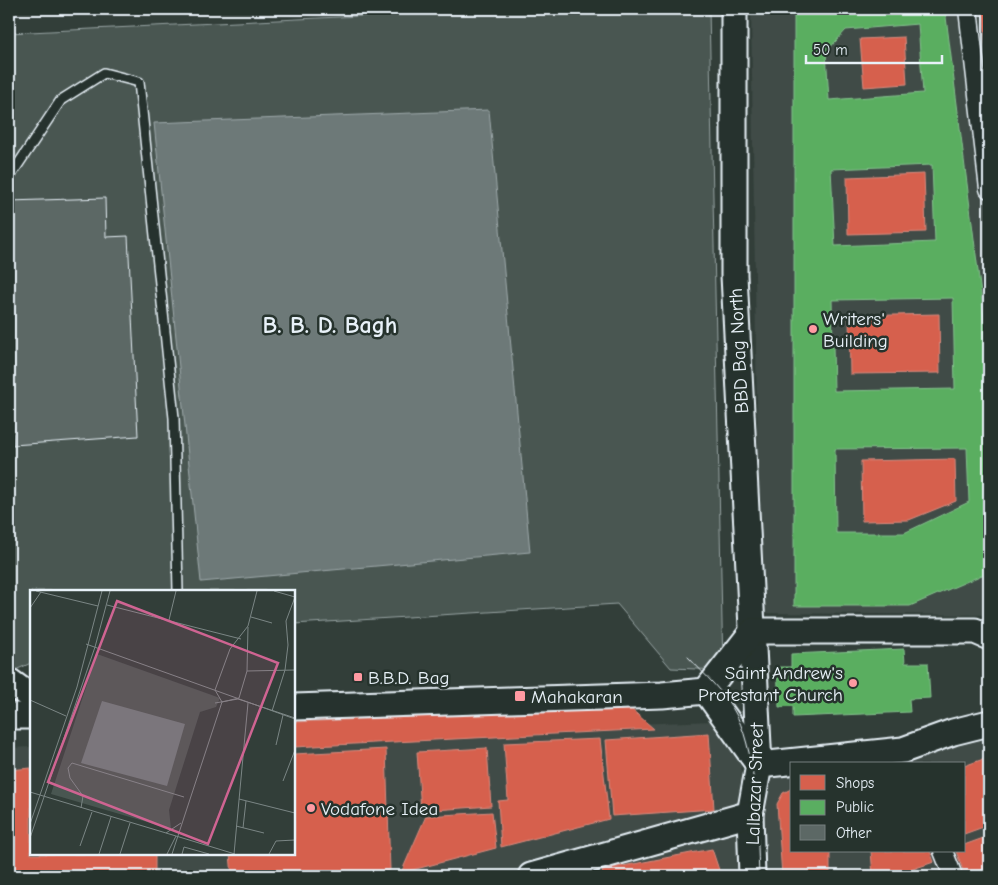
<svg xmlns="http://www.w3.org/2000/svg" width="998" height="885" viewBox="0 0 998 885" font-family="'Comic Neue',sans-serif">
	<rect width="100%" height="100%" fill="#323e39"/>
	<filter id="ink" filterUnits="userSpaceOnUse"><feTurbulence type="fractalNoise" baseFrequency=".02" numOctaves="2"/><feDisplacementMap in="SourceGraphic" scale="10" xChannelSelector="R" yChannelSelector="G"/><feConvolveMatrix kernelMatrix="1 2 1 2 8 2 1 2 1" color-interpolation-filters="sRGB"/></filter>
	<g filter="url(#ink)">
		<!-- built -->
		<g fill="#3f4b46">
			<polygon points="751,9 989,9 989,615 760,613"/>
			<polygon points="740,720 744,876 9,876 9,748 31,747 31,854 294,854 294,737"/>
			<polygon points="989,731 989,876 760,876 756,774 792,768 792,851 964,851 964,764 823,764"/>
		</g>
		<!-- green -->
		<polygon fill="#495651" stroke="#98a4a4" points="505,9 709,9 723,670 671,668 617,604 294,624 294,591 31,591 31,663 9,673 9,33"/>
		<!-- water -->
		<polygon fill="#6d7978" stroke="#9ea9ab" points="489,110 530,552 201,582 154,123"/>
		<!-- shops -->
		<g fill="#d6604d" stroke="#db8c80">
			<polygon points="983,9 989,9 989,75"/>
			<polygon points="904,37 907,84 864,87 860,39"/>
			<polygon points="924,174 926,232 848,234 847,177"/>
			<polygon points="939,314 940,373 850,374 849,316"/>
			<polygon points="955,459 956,501 909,520 862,521 861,461"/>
			<polygon points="630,708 654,729 294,747 294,722"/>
			<polygon points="709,733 714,809 612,816 606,740"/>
			<polygon points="600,739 609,819 501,847 498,801 508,800 504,743"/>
			<polygon points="487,748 491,806 421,811 417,752"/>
			<polygon points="386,749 390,870 363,876 232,876 230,854 294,854 294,754"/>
			<polygon points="989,757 989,825 964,834 964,766"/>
			<polygon points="31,768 31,854 155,854 155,876 9,876 9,770"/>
			<polygon points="791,789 792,851 830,851 830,872 810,876 782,876 777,804 783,793"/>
			<polygon points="492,812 496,848 401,873 426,816"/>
			<polygon points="989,836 989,867 965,876 956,851 964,851 964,845"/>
			<polygon points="712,849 721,876 603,876 602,870"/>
			<polygon points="871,851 930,851 934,862 904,872 873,876"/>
		</g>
		<!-- public -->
		<g fill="#5aae61" stroke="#85c28e" fill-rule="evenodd">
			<path d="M794 9H945L989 358V572L910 606H794ZM918 24 923 93 829 100 826 52 846 30ZM932 165 935 242 835 246 831 169ZM953 298 955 389 834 391 832 300ZM967 448 969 502 904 533H836L835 449Z"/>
			<polygon points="904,649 905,663 928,663 930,698 909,699 910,712 793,717 793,706 779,707 777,667 791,667 791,654"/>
		</g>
		<!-- building -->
		<polygon fill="#5c6865" stroke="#e8f1f8" points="105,198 106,237 128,236 138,436 13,445 9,344 9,201"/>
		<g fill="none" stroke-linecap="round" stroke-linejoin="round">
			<!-- lane casing -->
			<g stroke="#e8f1f8" stroke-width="12">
				<polyline id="lane" points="9,178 61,100 104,73 139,82 174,418 178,591"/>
			</g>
			<!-- street casing -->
			<g stroke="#e8f1f8" stroke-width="21">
				<g id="street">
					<polyline points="968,9 989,189"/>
					<polyline points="943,851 953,876"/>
				</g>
			</g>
			<!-- secondary casing -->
			<g stroke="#e8f1f8" stroke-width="29">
				<g id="secondary">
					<polyline points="734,9 734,275 759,765 750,814 752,876"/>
					<polyline points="9,681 31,697"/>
					<polyline points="706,691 759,765"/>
					<polyline points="294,707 662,695 706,691 753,631 975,631 989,637"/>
					<polyline points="9,716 31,716"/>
					<polyline points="759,765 903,750 953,732 989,723"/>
					<polyline points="531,876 750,814"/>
				</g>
			</g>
			<!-- lane -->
			<use href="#lane" stroke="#26332d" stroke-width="9"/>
			<!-- street -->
			<use href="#street" stroke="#26332d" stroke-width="18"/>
			<!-- secondary -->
			<use href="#secondary" stroke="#26332d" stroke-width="25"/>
			<!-- tram -->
			<path stroke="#e8f1f8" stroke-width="1" d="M688 657C705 675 726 694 737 716 758 760 757 828 759 876"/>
		</g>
	</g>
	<!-- markers -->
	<g fill="#ff9aa2" stroke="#26332d" stroke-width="2">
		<circle cx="813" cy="329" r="5"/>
		<rect x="353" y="672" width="10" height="10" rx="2.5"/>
		<circle cx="853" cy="683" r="5"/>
		<rect x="514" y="690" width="12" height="12" rx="2.5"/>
		<circle cx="311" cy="808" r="5"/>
	</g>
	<g text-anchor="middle" stroke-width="5" stroke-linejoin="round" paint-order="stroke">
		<!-- poi labels -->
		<g font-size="19" fill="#e8f1f8" stroke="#26332d" text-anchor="start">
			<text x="823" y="325">Writers'<tspan x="823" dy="22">Building</tspan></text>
			<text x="843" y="679" text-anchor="end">Saint Andrew's<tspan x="843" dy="22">Protestant Church</tspan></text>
			<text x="368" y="684">B.B.D. Bag</text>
			<text x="531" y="703">Mahakaran</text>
			<text x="321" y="815">Vodafone Idea</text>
		</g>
		<!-- street labels -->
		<g font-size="19" fill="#e8f1f8" stroke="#26332d">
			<text transform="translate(738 351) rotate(-93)" y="7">BBD Bag North</text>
			<text transform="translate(754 784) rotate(-88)" y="7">Lalbazar Street</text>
		</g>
		<!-- district labels -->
		<g font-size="24" font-weight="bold" fill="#e8f1f8" stroke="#26332d">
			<text x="330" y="333">B. B. D. Bagh</text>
		</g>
	</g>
	<!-- overview -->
	<g transform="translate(30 590)">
		<rect width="265" height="265" fill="#323e39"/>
		<path d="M67 64 190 108 186 117 170 122 139 220 141 239 21 204Z" fill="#495651"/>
		<path d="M72 111 155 134 137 196 51 173Z" fill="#6d7978"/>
		<path fill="none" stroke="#7b8685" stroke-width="1" d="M6 1 68 16M244 1 265 7M77 15 211 49M0 18 11 2M221 27 242 33M139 30 146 1M56 54 265 129M217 81 265 80M209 108 217 81 218 37M0 110 36 126M192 112 209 108M185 113 208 109 265 128M242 121 255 80 258 55 256 31 265 7M246 155 253 125M253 191 265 160M0 202 146 246M209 209 265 223M51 218 53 206 40 188 38 178 42 173 154 207M0 234 47 97 72 1M206 236 234 243M213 238 216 211M136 243 151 233M146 246 205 264M0 248 65 57 80 1M50 256 62 222M69 264 81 227M90 264 100 233M137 264 146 246M142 264 192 112 185 100 200 59 218 36 227 1M152 264 154 257 179 264M204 264 218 113M239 264 246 251 265 250"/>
		<path fill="#cf6492" fill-opacity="0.15" stroke="#cf6492" stroke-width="2.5" d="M87 11 248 73 178 254 18 192Z"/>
		<rect width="265" height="265" fill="none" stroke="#e8f1f8" stroke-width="2.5"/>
	</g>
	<!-- margin -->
	<rect width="998" height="885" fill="none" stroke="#26332d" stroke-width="30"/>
	<rect x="15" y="15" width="968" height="855" fill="none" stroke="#e8f1f8" stroke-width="2" filter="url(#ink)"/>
	<!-- legend -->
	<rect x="790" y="762" width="175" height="90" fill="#26332d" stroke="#747f7e"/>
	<rect x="800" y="775" width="25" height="15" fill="#d6604d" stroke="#747f7e"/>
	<text x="836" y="788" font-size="15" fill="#e8f1f8">Shops</text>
	<rect x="800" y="800" width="25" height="15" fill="#5aae61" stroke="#747f7e"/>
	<text x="836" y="812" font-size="15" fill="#e8f1f8">Public</text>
	<rect x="800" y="825" width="25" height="15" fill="#5c6865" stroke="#747f7e"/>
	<text x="836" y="838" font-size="15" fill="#e8f1f8">Other</text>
	<!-- scale -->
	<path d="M806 55v8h136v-8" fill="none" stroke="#e8f1f8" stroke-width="2.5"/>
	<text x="813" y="55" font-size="15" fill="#e8f1f8" stroke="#26332d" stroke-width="4" paint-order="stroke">50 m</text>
</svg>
